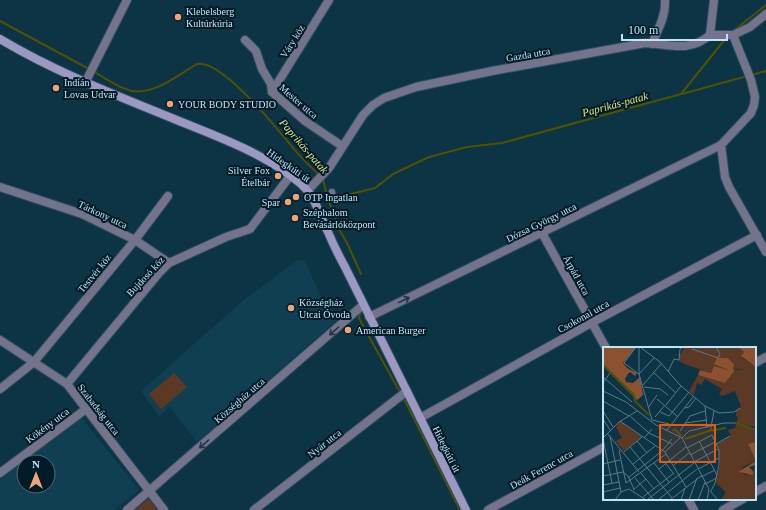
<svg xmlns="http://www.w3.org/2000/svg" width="766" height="510" viewBox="0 0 766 510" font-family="'Times New Roman',serif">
	<rect width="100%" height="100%" fill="#0c3445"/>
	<!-- built -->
	<g fill="#113f52" fill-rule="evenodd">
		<polygon points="298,260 305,261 320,295 339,318 197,442 170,407 159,416 141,391 245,299"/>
		<path d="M81 417 139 490 114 510H0V479ZM24 462H48V486H24Z"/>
	</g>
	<!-- green -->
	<g fill="#5c3925">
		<polygon points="174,373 187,387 161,409 149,394"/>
		<polygon points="149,498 157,510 135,510"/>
	</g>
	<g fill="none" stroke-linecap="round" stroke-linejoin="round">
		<!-- stream -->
		<g stroke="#505101" stroke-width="2">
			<polyline points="0,21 89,69"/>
			<polyline points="732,32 766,5"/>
			<path d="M93 71C103 77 120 89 132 91 154 95 178 75 197 64 222 59 278 130 294 149 302 159 311 167 320 176"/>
			<polyline points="752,75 766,71"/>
			<polyline points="682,94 747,76"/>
			<polyline points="323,179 327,196 351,194 375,188 393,174 429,157 467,147 502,143 681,94 726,38"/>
			<polyline points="327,196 339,229 348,245 361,274"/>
			<polyline points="360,314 359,318 362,324 401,394"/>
			<polyline points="403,397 460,510"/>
		</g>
		<!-- pedestrian casing -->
		<g stroke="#295061" stroke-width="8">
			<polyline id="pedestrian" points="332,192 333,198"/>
		</g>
		<!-- minor casing -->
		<g stroke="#295061" stroke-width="10">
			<g id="minor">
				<polyline points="710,35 714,0"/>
				<polyline points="245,40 256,51 262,69 271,84 272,92 305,121 342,146"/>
				<path d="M652 44C658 29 666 16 665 0"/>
				<polyline points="85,83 127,0"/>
				<polyline points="272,92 329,0"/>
				<polyline points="721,145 725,177 729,187 766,252"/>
				<polyline points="0,187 82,214 135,240 169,263"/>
				<path d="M308 190 329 168 363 115 373 105 384 98 416 87 492 71 645 43C669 44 689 53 710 35H733L750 27 766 14"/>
				<polyline points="542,233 606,348"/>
				<polyline points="369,317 721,145 751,113 754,105 755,97 751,80 733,35"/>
				<polyline points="0,340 67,384 164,510"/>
				<polyline points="755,363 766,357"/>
				<polyline points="67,384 159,273 169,263 226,237 250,229 290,176"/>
				<polyline points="0,389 34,362 135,240 168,196"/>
				<polyline points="420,418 593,322 757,235"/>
				<polyline points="0,473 86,409"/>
				<polyline points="755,492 766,486"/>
				<polyline points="688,499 694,510"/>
				<polyline points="127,510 363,305"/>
				<polyline points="254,510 407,391"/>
				<polyline points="488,510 604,447"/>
				<polyline points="723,510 743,499"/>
			</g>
		</g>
		<!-- secondary casing -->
		<g stroke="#295061" stroke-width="10">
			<path id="secondary" d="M0 39C57 73 118 96 179 121 221 138 266 154 301 184 316 197 319 215 328 232 333 244 339 256 345 267 385 348 426 429 466 510"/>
		</g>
		<!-- pedestrian -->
		<use href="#pedestrian" stroke="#75728c" stroke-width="6"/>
		<!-- minor -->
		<use href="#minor" stroke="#75728c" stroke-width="8"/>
		<!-- secondary -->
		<use href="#secondary" stroke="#9d98c1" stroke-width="8"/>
	</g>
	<!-- one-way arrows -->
	<defs><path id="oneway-shaft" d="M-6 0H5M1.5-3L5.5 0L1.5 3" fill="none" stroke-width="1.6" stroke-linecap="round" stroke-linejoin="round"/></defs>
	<g stroke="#233546">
		<use href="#oneway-shaft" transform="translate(404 300) rotate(-26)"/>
		<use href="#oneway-shaft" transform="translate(334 331) rotate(139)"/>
		<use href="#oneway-shaft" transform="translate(204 444) rotate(139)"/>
	</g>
	<!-- markers -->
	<g fill="#efa378" stroke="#001b28" stroke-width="1.5">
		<circle cx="178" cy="17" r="4"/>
		<circle cx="56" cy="88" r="4"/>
		<circle cx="170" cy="104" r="4"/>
		<circle cx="278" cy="176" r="4"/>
		<circle cx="296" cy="197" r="4"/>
		<circle cx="288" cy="202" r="4"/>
		<circle cx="295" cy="218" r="4"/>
		<circle cx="291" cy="308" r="4"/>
		<circle cx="348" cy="330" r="4"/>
	</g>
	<g text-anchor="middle" stroke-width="4" stroke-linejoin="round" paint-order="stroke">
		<!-- poi labels -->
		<g font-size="10" fill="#c2e5f6" stroke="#001b28" text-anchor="start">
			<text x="186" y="15">Klebelsberg<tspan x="186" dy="12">Kultúrkúria</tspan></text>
			<text x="64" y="86">Indián<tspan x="64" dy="12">Lovas Udvar</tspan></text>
			<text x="178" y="108">YOUR BODY STUDIO</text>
			<text x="270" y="174" text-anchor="end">Silver Fox<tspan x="270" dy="12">Ételbár</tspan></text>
			<text x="304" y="201">OTP Ingatlan</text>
			<text x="280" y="206" text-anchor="end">Spar</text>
			<text x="303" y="216">Széphalom<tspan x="303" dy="12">Bevásárlóközpont</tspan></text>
			<text x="299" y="306">Községház<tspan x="299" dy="12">Utcai Óvoda</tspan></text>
			<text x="356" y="334">American Burger</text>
		</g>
		<!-- street labels -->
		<g font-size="10" fill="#c2e5f6" stroke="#001b28">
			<text transform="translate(292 41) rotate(-58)" y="4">Váry köz</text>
			<text transform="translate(528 54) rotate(-10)" y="4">Gazda utca</text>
			<text transform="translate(299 101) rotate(41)" y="4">Mester utca</text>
			<text transform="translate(289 165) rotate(35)" y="4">Hidegkúti út</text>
			<text transform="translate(103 214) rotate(25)" y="4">Tárkony utca</text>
			<text transform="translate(541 222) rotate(-26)" y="4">Dózsa György utca</text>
			<text transform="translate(94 273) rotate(-51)" y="4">Testvér köz</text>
			<text transform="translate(577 275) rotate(61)" y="4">Árpád utca</text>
			<text transform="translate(145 276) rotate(-47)" y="4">Bujdosó köz</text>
			<text transform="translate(583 316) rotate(-29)" y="4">Csokonai utca</text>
			<text transform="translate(239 400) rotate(-41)" y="4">Községház utca</text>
			<text transform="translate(99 409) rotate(52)" y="4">Szabadság utca</text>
			<text transform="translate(47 425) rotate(-37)" y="4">Kökény utca</text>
			<text transform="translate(324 443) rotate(-38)" y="4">Nyár utca</text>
			<text transform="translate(447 449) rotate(64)" y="4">Hidegkúti út</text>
			<text transform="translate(541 469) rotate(-29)" y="4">Deák Ferenc utca</text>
		</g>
		<!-- water labels -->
		<g font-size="11" font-style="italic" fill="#e1e482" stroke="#001b28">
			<text transform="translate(615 104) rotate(-15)" y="4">Paprikás-patak</text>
			<text transform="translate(304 146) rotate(49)" y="4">Paprikás-patak</text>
		</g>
	</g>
	<!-- overview -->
	<g transform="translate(603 347)">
		<rect width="153" height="153" fill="#0c3445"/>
		<path d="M81 0H132L138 2 141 5 138 10 153 20V80L136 77 153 84V95L146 100 153 114 140 120 136 125 143 128 150 126 153 116V153H118L123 145 113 136 117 118 114 97 128 89 125 83 132 81 135 70 133 69V64L138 60 132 44 119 49 116 47 119 42 102 32 98 38 94 36 91 48 86 44 95 28 122 36 132 23 141 22H129L128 25 111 19 108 26 84 18 76 14 77 8 71 7H78ZM17 74 39 90 21 104 8 89 13 94 19 91 13 80Z" fill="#5c3925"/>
		<path d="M0 0H33L20 16 24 21 34 26 32 29 27 25 25 27 22 32 23 35 30 36 37 30 40 48 34 53 0 19ZM132 0H153V20L138 9 141 5 138 2ZM114 11H125L131 18 130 22 132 23 122 36 95 28 97 23 108 26 111 19 128 24 111 17ZM153 95 152 105 153 110V118L146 120 150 124V128L135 125 153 114 145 97Z" fill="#8c5230"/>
		<path fill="none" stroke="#505101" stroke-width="2" d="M0 18 31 48 32 54 46 68M133 76 153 83M69 84 72 82 78 89M106 84 123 81M82 92 106 84 109 80"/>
		<path fill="none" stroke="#557b8c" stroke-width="1" d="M33 0 21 16 36 27M36 0V27L49 73M37 0 57 15 77 38 102 59 116 66 131 65 137 61M89 2 115 11 117 7 113 0M50 25 73 46M65 25 71 12 76 13 77 2 80 0M36 27 51 11M0 30 29 55M0 36 7 26M40 38 58 17M41 40 57 42 65 48M0 44 23 55 53 78 79 91 106 142 104 153M54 52 75 70M0 54 26 69M63 58 78 39M102 59 104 81M45 61 54 48M82 61 86 60 93 51M0 64 10 80M57 65 66 69 86 45M27 69 46 86 69 97M52 70 62 58M0 72 7 83M49 73 66 77M17 74 62 105 83 140M82 76 104 73M108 80 111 64M63 84 91 49M77 84 87 69 102 64M4 86 36 125M7 89 18 145M0 91 16 75 34 64M41 91 49 82M79 91 86 84 121 76H133M0 92 9 136M34 94 44 106M96 94 114 128M113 97 127 89M27 100 69 151M84 101 109 88M18 102 16 104 23 136 63 107M21 105 39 90M62 105 78 90M87 108 112 95M91 115 115 102M51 116 66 135M0 117 17 113M30 117 52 99M63 117 71 127M71 118 86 106M56 122 83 100M95 122 116 111M20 125 25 129 31 142M38 126 51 142M0 129 20 125M0 130 1 153M26 130 59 104 69 92M98 130 112 123M32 131 51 153M102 137 114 131M0 138 16 135M30 143 43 132M107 144 115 153M108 144 112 136 116 118V103L109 88M0 145 17 141M40 150 71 126M12 153 18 145 26 142 43 153M44 153 91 116M55 153 94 122M67 153 98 129M78 153 82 141M86 153 94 131M95 153 102 135"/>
		<path fill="#e8590c" fill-opacity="0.15" stroke="#e8590c" stroke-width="2" d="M57 78H112V115H57Z"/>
		<rect width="153" height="153" fill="none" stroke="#c2e5f6" stroke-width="2"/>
	</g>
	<!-- north arrow -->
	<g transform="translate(36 474)"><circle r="19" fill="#001b28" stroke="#4e6c7a"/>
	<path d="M0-3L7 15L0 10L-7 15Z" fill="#efa378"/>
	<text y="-6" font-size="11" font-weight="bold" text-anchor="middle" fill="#c2e5f6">N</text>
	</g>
	<!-- scale -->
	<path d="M622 34v6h105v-6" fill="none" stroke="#c2e5f6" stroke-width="2"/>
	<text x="628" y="34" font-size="12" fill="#c2e5f6" stroke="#001b28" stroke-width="3" paint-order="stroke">100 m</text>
</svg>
